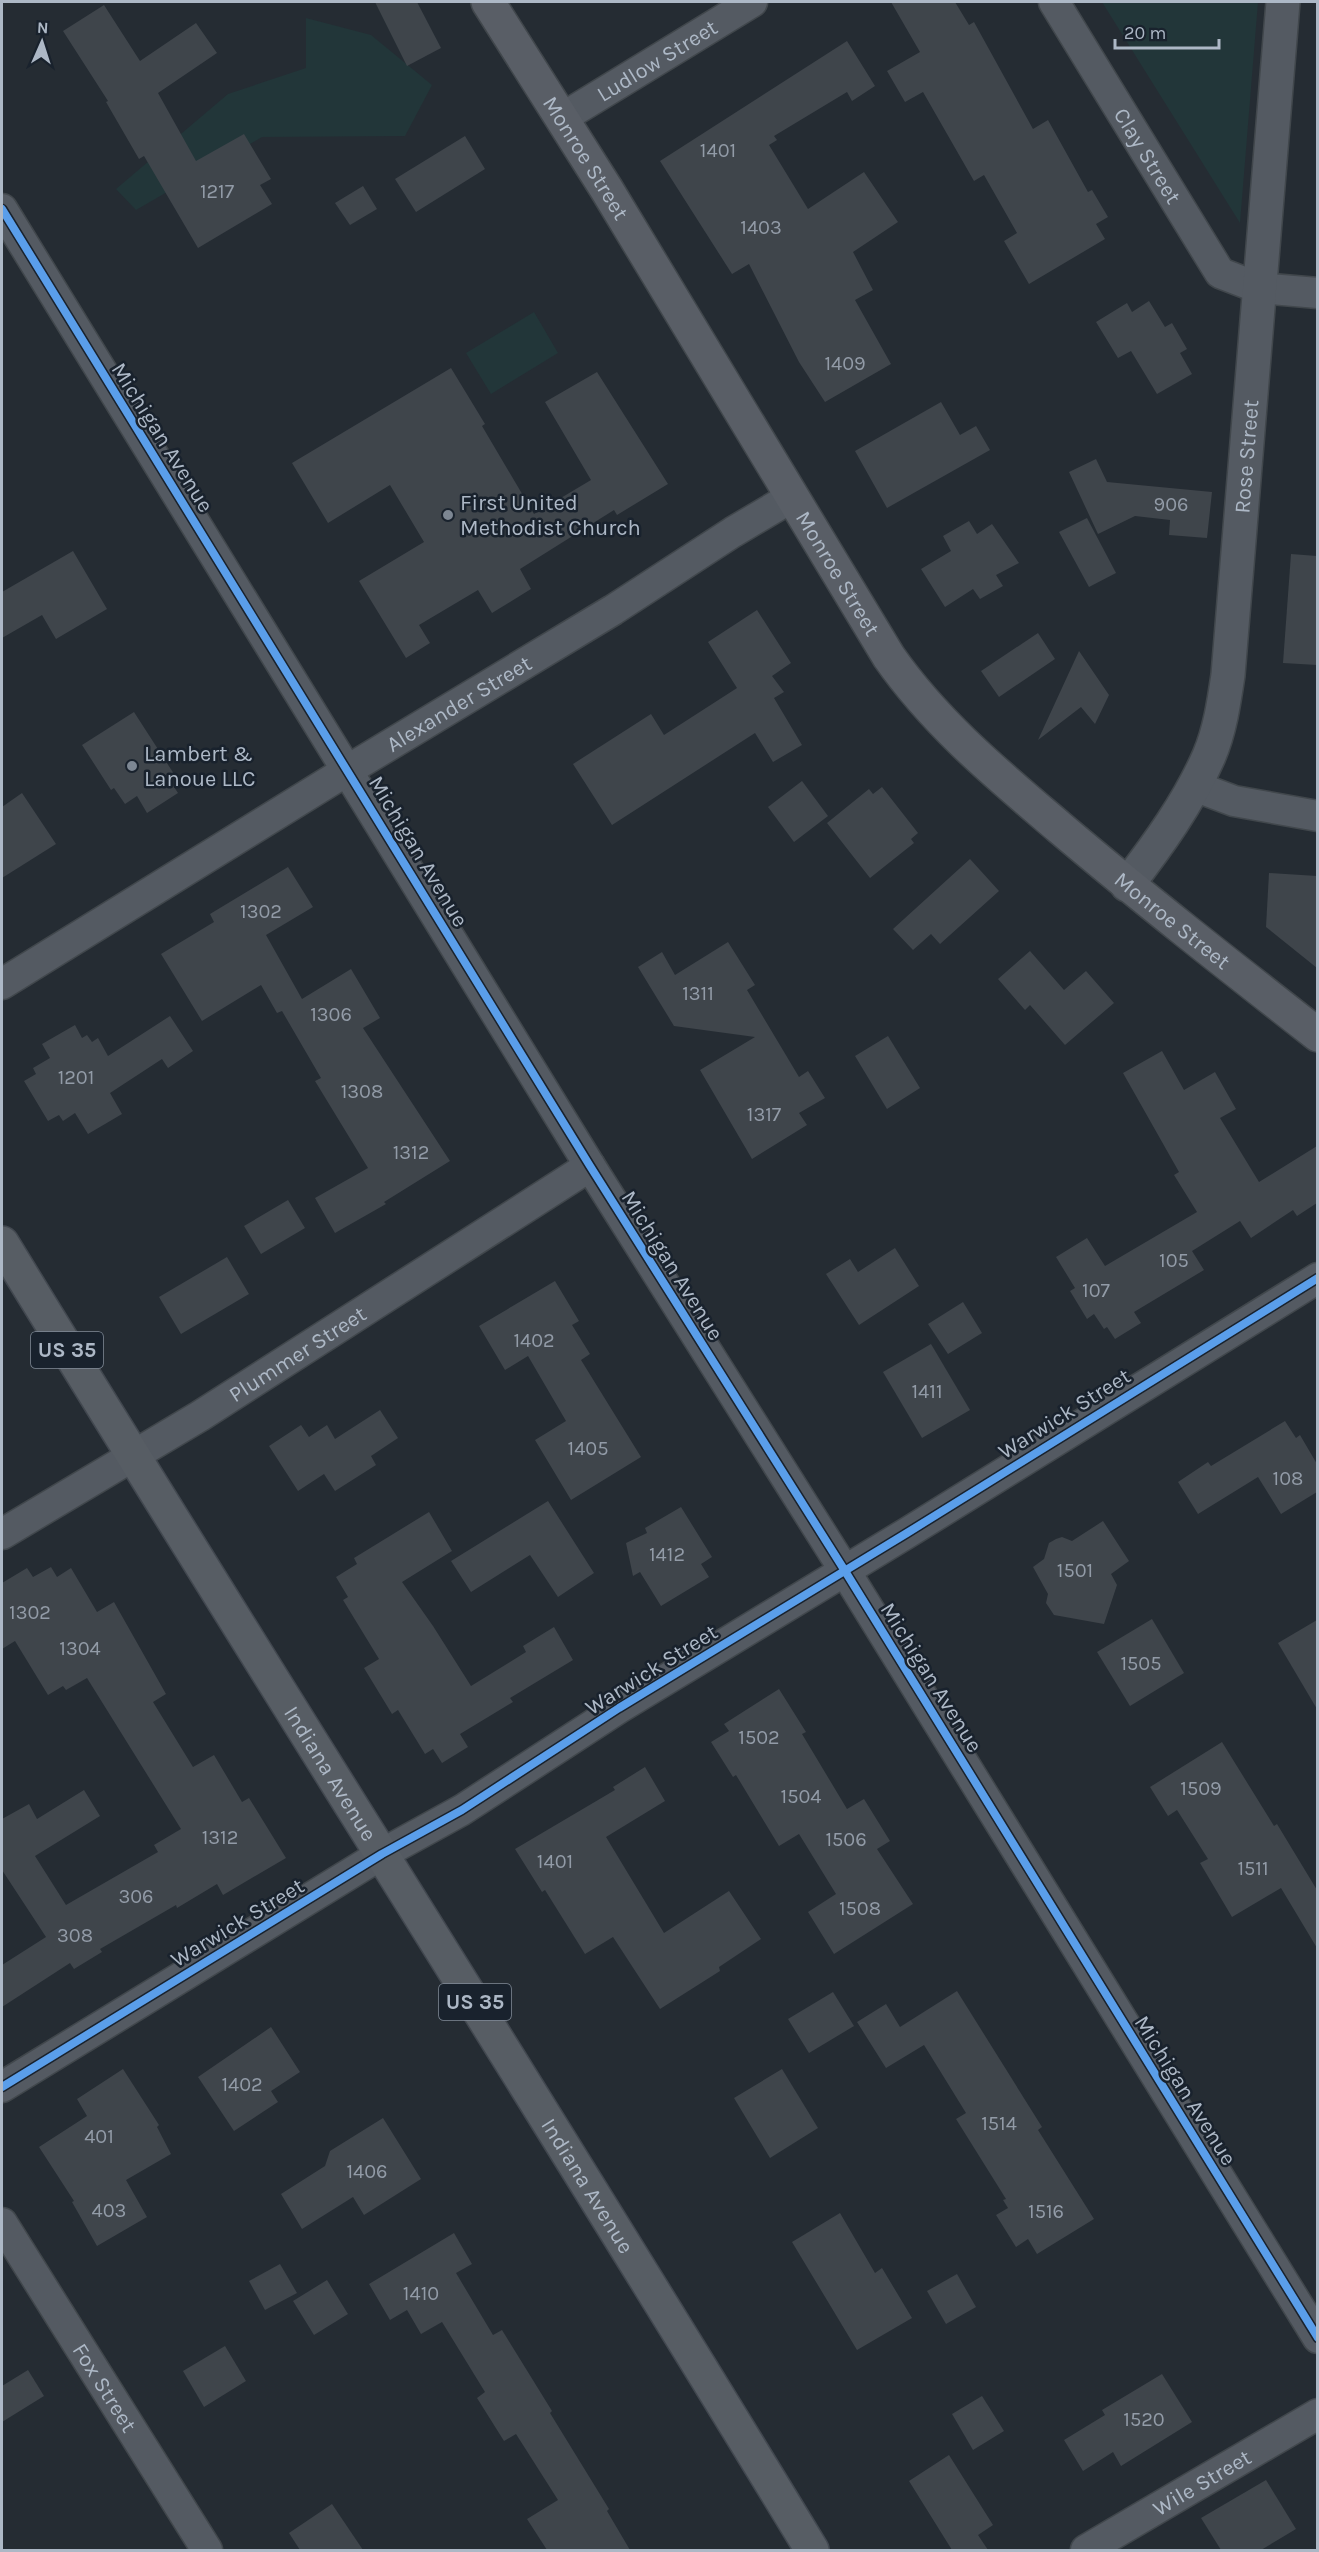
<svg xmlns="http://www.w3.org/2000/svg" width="1319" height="2552" viewBox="0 0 1319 2552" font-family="Karla,sans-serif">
	<rect width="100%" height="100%" fill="#252c33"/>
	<!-- green -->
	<g fill="#223639">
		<polygon points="1102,2 1258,2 1240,223"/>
		<polygon points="306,18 371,35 432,85 405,136 262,137 136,210 116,189 228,94 306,68"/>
		<polygon points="534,312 558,353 491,394 466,353"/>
	</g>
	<!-- building -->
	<g fill="#3f454b">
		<polygon points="375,2 417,2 441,48 407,66"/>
		<polygon points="891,2 955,2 969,25 974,22 1033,129 1048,120 1088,192 1092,190 1108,217 1096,224 1105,239 1029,284 1004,241 1017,233 984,175 974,181 923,92 905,102 887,71 920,52"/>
		<polygon points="104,5 140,61 196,23 217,53 158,93 196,161 244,134 271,179 260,185 272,204 198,248 144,156 139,159 106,102 108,101 63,31"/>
		<polygon points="847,41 875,86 852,101 847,92 774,136 777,140 769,145 808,209 864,172 898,222 853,252 873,290 855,300 891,364 825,402 799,362 749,264 732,274 660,161"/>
		<polygon points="465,136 485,169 416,212 395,179"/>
		<polygon points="363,186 377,209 350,225 335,203"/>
		<polygon points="1149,301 1165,327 1172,323 1187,349 1180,353 1192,374 1157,394 1131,351 1118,358 1096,322 1127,303 1132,312"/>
		<polygon points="451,368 485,424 482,426 534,514 591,480 545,402 597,372 668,484 617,515 614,510 520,569 531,589 492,613 478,590 419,625 430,643 406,658 359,581 424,542 390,485 328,523 292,463"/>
		<polygon points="941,402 960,435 976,426 990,450 887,508 855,451"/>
		<polygon points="1096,459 1107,482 1212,492 1207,538 1169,535 1170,520 1135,516 1098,534 1069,472"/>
		<polygon points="1087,518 1116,573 1089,587 1059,532"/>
		<polygon points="969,521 977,534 992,524 1019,563 996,575 1003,586 980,599 973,589 945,607 921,569 951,551 943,536"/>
		<polygon points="73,551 107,609 56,639 42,615 2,638 2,592"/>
		<polygon points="1291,554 1317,556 1317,665 1283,663"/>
		<polygon points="757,610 791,663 772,676 784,692 774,698 802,745 773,762 755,733 612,825 573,764 651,714 664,735 737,688 708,642"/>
		<polygon points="1038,633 1055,659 999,697 981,671"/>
		<polygon points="1079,651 1109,695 1095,724 1081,707 1038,740"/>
		<polygon points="134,712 174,774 168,778 178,793 147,813 137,796 125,804 114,788 111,790 82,745"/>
		<polygon points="802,781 828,816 794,842 768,807"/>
		<polygon points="882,787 918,833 911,839 914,843 870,878 827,823 869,789 873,794"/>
		<polygon points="22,793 56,844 2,878 2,807"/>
		<polygon points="970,859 999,891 940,944 931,934 913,950 893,929"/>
		<polygon points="288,867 313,907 266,935 302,999 351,969 380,1018 363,1028 450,1161 384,1202 386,1204 335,1233 315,1198 368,1168 315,1081 321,1078 282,1011 277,1013 261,985 202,1021 161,954 214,922 210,914"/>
		<polygon points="1269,873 1317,876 1317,968 1266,927"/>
		<polygon points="728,942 755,985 747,990 799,1077 808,1071 825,1098 799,1113 807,1125 752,1159 700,1070 755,1037 674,1026 638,967 662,952 675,975"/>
		<polygon points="1030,951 1064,990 1086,971 1114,1003 1065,1045 1030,1005 1025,1010 998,979"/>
		<polygon points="170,1016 193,1051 168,1068 162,1059 110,1093 122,1114 88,1134 75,1113 63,1121 59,1115 48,1121 24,1081 36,1074 33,1068 50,1058 42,1044 75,1025 82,1038 87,1035 92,1042 98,1038 108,1056"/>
		<polygon points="888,1036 920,1088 887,1109 855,1056"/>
		<polygon points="1162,1051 1184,1090 1215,1072 1236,1109 1220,1118 1259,1182 1317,1146 1317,1203 1297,1216 1293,1210 1251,1238 1240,1221 1192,1251 1204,1270 1134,1312 1141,1323 1115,1339 1107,1327 1104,1329 1094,1314 1087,1319 1070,1291 1075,1288 1056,1257 1087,1238 1105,1266 1197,1212 1174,1175 1179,1172 1123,1073"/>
		<polygon points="288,1200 305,1228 261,1254 244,1226"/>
		<polygon points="895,1248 919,1286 859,1325 826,1274 850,1259 858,1272"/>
		<polygon points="227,1257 249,1294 181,1334 159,1297"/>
		<polygon points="555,1281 579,1321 572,1325 590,1354 581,1360 641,1457 571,1500 535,1440 566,1421 528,1356 505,1370 479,1326"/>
		<polygon points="963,1302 982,1333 948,1354 928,1324"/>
		<polygon points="931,1344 970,1410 922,1438 883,1372"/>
		<polygon points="380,1410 398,1438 371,1456 376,1465 335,1491 324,1474 298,1491 269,1446 301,1425 309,1437 327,1425 335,1439"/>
		<polygon points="1285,1421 1296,1438 1300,1435 1317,1464 1317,1492 1281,1514 1258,1477 1198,1514 1178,1482 1208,1462 1211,1466"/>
		<polygon points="548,1501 594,1573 558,1597 530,1555 471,1592 451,1561"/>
		<polygon points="681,1507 712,1557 701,1564 709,1577 661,1606 640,1572 633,1576 626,1543 647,1533 645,1528"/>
		<polygon points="429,1512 452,1551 402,1582 433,1626 471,1686 526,1652 523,1646 554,1627 573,1660 510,1698 513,1702 460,1734 468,1747 442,1763 433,1749 425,1754 398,1710 392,1714 364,1668 379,1659 343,1600 348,1597 336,1577 357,1564 354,1558"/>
		<polygon points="1103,1521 1129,1561 1111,1574 1117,1585 1104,1624 1054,1615 1046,1603 1048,1594 1033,1567 1044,1559 1049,1543 1056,1539 1062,1537 1072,1541"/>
		<polygon points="51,1567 57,1577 71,1568 97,1612 114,1602 166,1694 153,1702 193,1767 214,1755 242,1802 249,1798 286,1858 223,1895 217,1884 177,1908 176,1905 100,1949 102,1952 74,1969 70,1963 2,2007 2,1965 46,1937 2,1870 2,1819 29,1804 37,1819 84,1790 100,1816 35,1856 66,1905 158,1852 154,1845 181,1829 87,1678 66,1690 63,1686 48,1695 15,1641 2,1649 2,1583 27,1568 33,1577"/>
		<polygon points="1152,1619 1184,1673 1130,1706 1097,1652"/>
		<polygon points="1317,1620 1317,1709 1278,1643"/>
		<polygon points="779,1689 806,1732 802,1734 847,1809 864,1799 890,1841 877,1849 913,1904 834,1954 808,1912 836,1894 799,1834 779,1846 736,1775 733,1777 711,1742 729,1731 724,1724"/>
		<polygon points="1222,1742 1274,1826 1277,1824 1317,1890 1317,1948 1281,1888 1232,1917 1200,1863 1208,1859 1177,1810 1168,1816 1150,1787"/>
		<polygon points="645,1767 665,1801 606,1837 664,1933 729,1891 761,1939 719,1967 720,1971 660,2009 613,1937 585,1954 545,1890 542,1892 515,1849 615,1790 613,1787"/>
		<polygon points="957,1991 1042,2127 1038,2130 1094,2219 1037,2254 1028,2239 1016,2247 996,2215 1008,2208 1003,2200 1006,2199 956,2119 966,2113 924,2045 886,2068 857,2022 886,2004 900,2027"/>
		<polygon points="833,1992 854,2026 809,2053 788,2019"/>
		<polygon points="271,2027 300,2072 271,2091 278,2102 234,2131 198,2077"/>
		<polygon points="123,2069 159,2125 157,2127 171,2154 126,2180 147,2217 97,2246 72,2202 74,2201 39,2147 87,2116 77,2099"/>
		<polygon points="782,2069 818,2128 770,2158 734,2098"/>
		<polygon points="383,2118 421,2179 364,2215 353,2197 302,2229 281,2194 325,2166 330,2151"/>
		<polygon points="840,2213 875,2273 882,2268 912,2318 857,2350 792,2242"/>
		<polygon points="454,2233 472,2264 456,2273 493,2335 502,2330 552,2411 550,2413 609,2509 607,2511 630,2550 547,2550 527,2519 558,2500 516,2434 504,2441 477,2398 485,2392 442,2322 421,2334 407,2310 390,2320 369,2284"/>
		<polygon points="280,2264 297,2293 265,2310 249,2281"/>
		<polygon points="957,2274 976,2307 946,2324 927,2291"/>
		<polygon points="327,2280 348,2314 314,2335 293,2301"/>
		<polygon points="225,2346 246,2381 204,2407 183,2371"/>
		<polygon points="28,2370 44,2396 2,2422 2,2386"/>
		<polygon points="1162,2374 1192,2422 1121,2466 1113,2452 1083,2471 1064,2440 1105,2415 1102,2410"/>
		<polygon points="982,2396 1004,2431 973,2450 952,2414"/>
		<polygon points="949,2455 993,2525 978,2535 988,2550 952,2550 909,2481"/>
		<polygon points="1266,2480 1296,2529 1261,2550 1221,2550 1201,2518"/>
		<polygon points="332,2504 363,2550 300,2550 289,2533"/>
	</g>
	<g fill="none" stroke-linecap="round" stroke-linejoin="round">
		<!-- minor casing -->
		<g stroke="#41474c" stroke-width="33">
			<g id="minor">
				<path id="s1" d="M1054 2 1220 273 1259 288 1318 293"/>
				<path id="s2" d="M562 118 752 2"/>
				<polyline points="2,209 590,1166 845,1571 1318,2338"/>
				<polyline points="1194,786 1234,801 1318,816"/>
				<path id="s3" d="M2 984 348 770 613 610 733 532 792 497"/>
				<path id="s4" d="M2 1534 200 1416 590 1166"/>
				<polyline points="2,2087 382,1854 462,1810 619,1708 907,1533 1318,1278"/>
				<path id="s5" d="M2 2223 207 2550"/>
				<path id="s6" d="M1086 2550 1318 2414"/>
			</g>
		</g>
		<!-- tertiary casing -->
		<g stroke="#41474c" stroke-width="36">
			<g id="tertiary">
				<path id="s7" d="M1127 885C1158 845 1189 802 1209 756 1220 730 1224 702 1228 675L1283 2"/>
			</g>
		</g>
		<!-- secondary casing -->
		<g stroke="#41474c" stroke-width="36">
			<g id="secondary">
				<path id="s8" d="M488 2 607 190 889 657C936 724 998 775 1059 827 1144 899 1231 967 1318 1035"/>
			</g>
		</g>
		<!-- primary casing -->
		<g stroke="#424850" stroke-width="36">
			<g id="primary">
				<path id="s9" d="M2 1243C270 1680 546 2112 812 2550"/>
			</g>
		</g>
		<!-- minor -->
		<use href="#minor" stroke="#545a62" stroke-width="30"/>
		<!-- tertiary -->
		<use href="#tertiary" stroke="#545a62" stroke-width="33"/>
		<!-- secondary -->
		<use href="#secondary" stroke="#595e66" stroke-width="33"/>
		<!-- primary -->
		<use href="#primary" stroke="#575d64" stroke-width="33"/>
		<!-- cycleway casing -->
		<g stroke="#19222d" stroke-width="11">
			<g id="cycleway">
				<polyline points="2,209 590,1166 845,1571 1318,2338"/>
				<polyline points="2,2087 382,1854 462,1810 619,1708 907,1533 1318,1278"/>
			</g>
		</g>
		<!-- cycleway -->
		<use href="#cycleway" stroke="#5a9eea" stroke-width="8"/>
	</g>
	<!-- markers -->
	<g fill="#7d8793" stroke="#19222d" stroke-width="2">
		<circle cx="448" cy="515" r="6"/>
		<circle cx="132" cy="766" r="6"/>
	</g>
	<g text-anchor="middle" stroke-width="5" stroke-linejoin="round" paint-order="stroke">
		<!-- number labels -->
		<g font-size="20" fill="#929ba7">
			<text x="718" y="157">1401</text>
			<text x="217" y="198">1217</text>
			<text x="761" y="234">1403</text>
			<text x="845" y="370">1409</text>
			<text x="1171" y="511">906</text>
			<text x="261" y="918">1302</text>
			<text x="698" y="1000">1311</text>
			<text x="331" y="1021">1306</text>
			<text x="76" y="1084">1201</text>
			<text x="362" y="1098">1308</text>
			<text x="764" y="1121">1317</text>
			<text x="411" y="1159">1312</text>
			<text x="1174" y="1267">105</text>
			<text x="1096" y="1297">107</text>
			<text x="534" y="1347">1402</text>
			<text x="927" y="1398">1411</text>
			<text x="588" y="1455">1405</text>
			<text x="1288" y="1485">108</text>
			<text x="667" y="1561">1412</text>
			<text x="1075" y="1577">1501</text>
			<text x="30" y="1619">1302</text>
			<text x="80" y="1655">1304</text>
			<text x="1141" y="1670">1505</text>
			<text x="759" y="1744">1502</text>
			<text x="1201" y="1795">1509</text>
			<text x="801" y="1803">1504</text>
			<text x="220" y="1844">1312</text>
			<text x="846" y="1846">1506</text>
			<text x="555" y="1868">1401</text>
			<text x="1253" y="1875">1511</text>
			<text x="136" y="1903">306</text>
			<text x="860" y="1915">1508</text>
			<text x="75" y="1942">308</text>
			<text x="242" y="2091">1402</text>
			<text x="999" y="2130">1514</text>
			<text x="99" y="2143">401</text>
			<text x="367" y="2178">1406</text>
			<text x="109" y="2217">403</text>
			<text x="1046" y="2218">1516</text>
			<text x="421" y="2300">1410</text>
			<text x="1144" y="2426">1520</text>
		</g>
		<!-- shield labels -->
		<g fill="#19222d" stroke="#818b98" stroke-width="1.5">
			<rect x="31" y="1332" width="72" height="36" rx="4.5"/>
			<rect x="439" y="1984" width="72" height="36" rx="4.5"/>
		</g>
		<g font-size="21" font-weight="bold" fill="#adb8c6">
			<text x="67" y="1357">US 35</text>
			<text x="475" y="2009">US 35</text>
		</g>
		<!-- street labels -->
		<g font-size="22" fill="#adb8c6" stroke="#19222d">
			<text dy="8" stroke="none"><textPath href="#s2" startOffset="111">Ludlow Street</textPath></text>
			<text dy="8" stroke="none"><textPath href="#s1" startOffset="180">Clay Street</textPath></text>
			<text dy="8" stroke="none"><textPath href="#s8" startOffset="184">Monroe Street</textPath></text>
			<text transform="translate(163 437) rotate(58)" y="8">Michigan Avenue</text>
			<text dy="8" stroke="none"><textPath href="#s7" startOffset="456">Rose Street</textPath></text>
			<text dy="8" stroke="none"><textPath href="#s8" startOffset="670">Monroe Street</textPath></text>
			<text dy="8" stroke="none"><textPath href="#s3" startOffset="536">Alexander Street</textPath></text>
			<text transform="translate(419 851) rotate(59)" y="8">Michigan Avenue</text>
			<text dy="8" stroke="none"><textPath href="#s8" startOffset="1156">Monroe Street</textPath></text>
			<text transform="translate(673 1265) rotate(58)" y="8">Michigan Avenue</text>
			<text dy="8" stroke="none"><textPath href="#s4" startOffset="346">Plummer Street</textPath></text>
			<text transform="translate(1064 1413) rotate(-32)" y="8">Warwick Street</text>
			<text transform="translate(651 1669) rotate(-32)" y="8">Warwick Street</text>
			<text transform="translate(932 1677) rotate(58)" y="8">Michigan Avenue</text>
			<text dy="8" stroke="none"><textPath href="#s9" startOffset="624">Indiana Avenue</textPath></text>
			<text transform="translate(237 1922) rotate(-31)" y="8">Warwick Street</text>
			<text transform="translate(1186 2090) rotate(58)" y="8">Michigan Avenue</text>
			<text dy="8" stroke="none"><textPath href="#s9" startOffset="1110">Indiana Avenue</textPath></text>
			<text dy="8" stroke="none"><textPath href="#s5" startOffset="194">Fox Street</textPath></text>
			<text dy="8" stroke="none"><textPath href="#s6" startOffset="134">Wile Street</textPath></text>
		</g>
		<!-- poi labels -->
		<g font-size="22" fill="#adb8c6" stroke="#19222d" text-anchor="start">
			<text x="460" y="510">First United<tspan x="460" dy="25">Methodist Church</tspan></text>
			<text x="144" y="761">Lambert &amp;<tspan x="144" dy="25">Lanoue LLC</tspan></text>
		</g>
	</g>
	<!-- border -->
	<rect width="1319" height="2552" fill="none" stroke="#adb8c6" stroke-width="6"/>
	<!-- north arrow -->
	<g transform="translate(42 42) rotate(3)" stroke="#19222d" stroke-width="4.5" paint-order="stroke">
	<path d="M0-4.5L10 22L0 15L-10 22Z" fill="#adb8c6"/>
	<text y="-9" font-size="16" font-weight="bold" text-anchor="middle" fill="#adb8c6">N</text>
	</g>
	<!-- scale -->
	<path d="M1115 39v9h104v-9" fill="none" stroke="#adb8c6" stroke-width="3"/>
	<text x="1124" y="39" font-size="18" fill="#adb8c6" stroke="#19222d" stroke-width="4.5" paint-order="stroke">20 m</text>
</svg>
